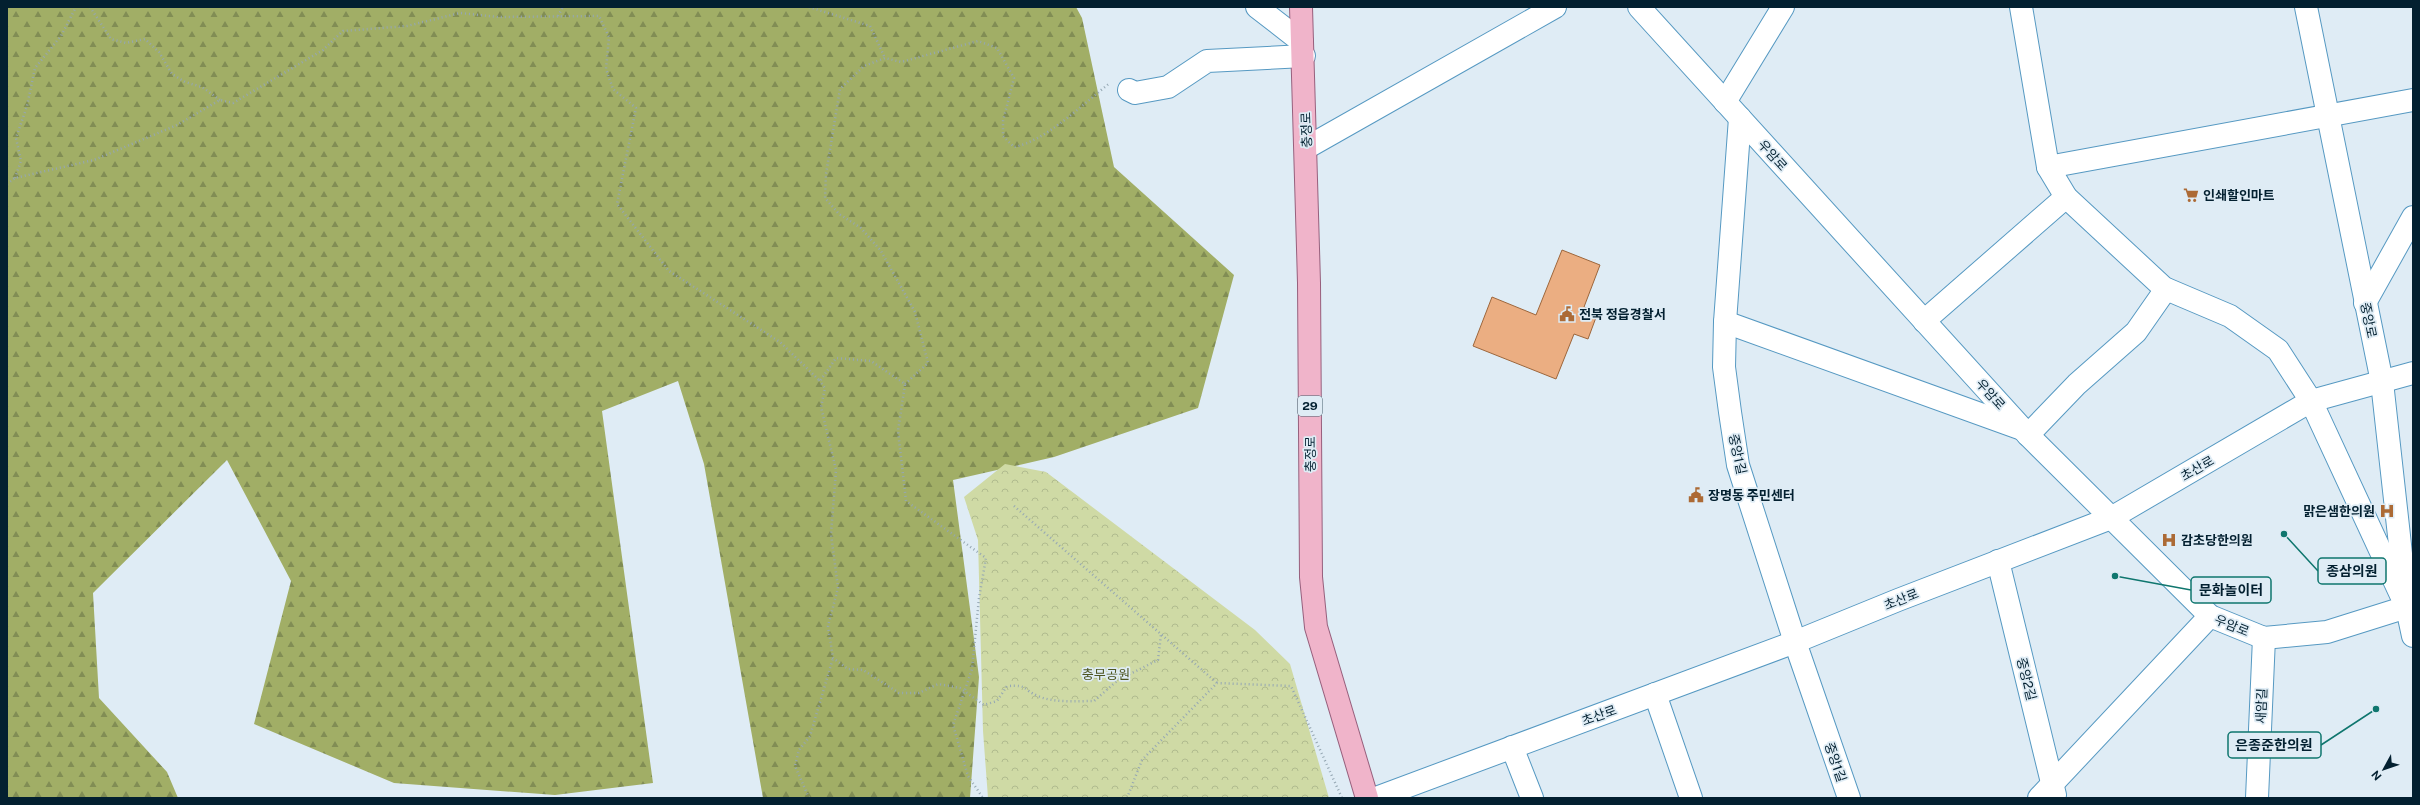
<svg xmlns="http://www.w3.org/2000/svg" width="2420" height="805" viewBox="0 0 2420 805" font-family="'Public Sans','Noto Sans KR',sans-serif">
	<defs>
		<pattern id="forest-firs" width="22" height="20" patternUnits="userSpaceOnUse"><rect width="22" height="20" fill="#a1ae66"/><path d="M5 1l3.5 6h-7zM16 11l3.5 6h-7z" fill="#818d54"/></pattern>
		<pattern id="park-crowns" width="20" height="18" patternUnits="userSpaceOnUse"><rect width="20" height="18" fill="#cfdaa5"/><path d="M2 6a3 3 0 1 1 6 0M12 15a3 3 0 1 1 6 0" fill="none" stroke="#b0bb8e"/></pattern>
	</defs>
	<rect width="100%" height="100%" fill="#dfecf5"/>
	<!-- forest -->
	<polygon fill="url(#forest-firs)" points="7,7 1076,7 1082,18 1114,167 1234,275 1198,408 1054,457 953,480 979,677 970,798 763,798 704,464 678,381 602,411 653,783 555,795 394,783 254,724 291,581 227,460 93,593 99,698 167,772 178,798 7,798"/>
	<!-- park -->
	<polygon fill="url(#park-crowns)" points="1005,464 1046,472 1255,630 1290,664 1329,798 988,798 983,731 978,540 964,497"/>
	<!-- building -->
	<polygon fill="#ebae82" stroke="#9d663b" points="1562,250 1600,265 1584,307 1598,312 1588,339 1574,334 1556,379 1473,346 1492,297 1536,315"/>
	<g fill="none" stroke-linecap="round" stroke-linejoin="round">
		<!-- minor casing -->
		<g stroke="#5699c2" stroke-width="24">
			<g id="minor">
				<polyline points="1257,7 1302,42"/>
				<polyline points="1639,7 2028,435 2210,616 2264,638 2327,632 2413,605"/>
				<polyline points="2021,7 2048,167 2066,197 2164,288 2230,316 2278,350 2311,401 2407,608"/>
				<polyline points="2306,7 2382,382 2407,608 2413,636"/>
				<polyline points="1129,90 1135,93 1168,87 1207,61 1304,56"/>
				<polyline points="1725,102 1783,7"/>
				<polyline points="1740,118 1725,322 1724,367 1730,412 1738,465 1795,642 1849,798"/>
				<polyline points="1306,148 1555,7"/>
				<polyline points="2048,167 2413,100"/>
				<polyline points="2365,303 2413,217"/>
				<polyline points="1924,321 2066,197"/>
				<polyline points="1725,322 2019,428"/>
				<polyline points="2028,435 2077,384 2136,332 2166,289"/>
				<polyline points="1998,561 2055,795"/>
				<polyline points="1655,694 1691,798"/>
				<polyline points="1512,747 1532,798"/>
				<polyline points="1376,798 1795,642 1898,600 2111,518 2311,401 2413,373"/>
				<polyline points="2039,798 2210,616"/>
				<polyline points="2257,798 2264,638"/>
			</g>
		</g>
		<!-- major casing -->
		<g stroke="#97607d" stroke-width="24">
			<polyline id="major" points="1301,7 1309,283 1311,577 1316,627 1367,798"/>
		</g>
		<!-- path -->
		<g stroke="#95a7b3" stroke-width="2.5" stroke-dasharray="1 3" stroke-linecap="butt">
			<polyline points="90,7 111,39 126,43 145,39 159,52 172,74 185,82 202,87 220,100"/>
			<polyline points="809,7 870,26 885,58"/>
			<polyline points="558,16 563,7"/>
			<polyline points="15,178 21,161 16,138 27,106 35,68 61,36 76,7"/>
			<polyline points="7,184 15,178 94,160 177,125 220,100 233,103 323,50 343,31 407,26 460,13 498,17 599,16 609,37 606,69 613,89 636,108 617,204 669,271 780,342 820,381 836,358 871,361 905,384 898,431 906,501 986,558 979,598 972,669 953,725 968,776 983,798"/>
			<path d="M819 380 825 388 821 407 836 470 831 534 838 588 828 626 833 658 848 669 863 670 899 693H919L938 684 960 688 984 705 997 701 1007 686C1030 685 1021 689 1038 696 1053 703 1077 701 1094 701L1118 680 1158 660 1161 634"/>
			<path d="M905 384 928 363 915 312 881 251 861 228 839 214 825 198 826 174 840 89 864 66 885 58 901 62 978 41 997 48 1014 78 1003 121V136L1014 147C1046 141 1084 103 1110 83"/>
			<polyline points="1014,506 1217,683"/>
			<polyline points="809,798 795,766 799,750 810,736 833,658"/>
			<polyline points="1127,798 1142,760 1217,683 1291,686 1342,798"/>
		</g>
		<!-- minor -->
		<use href="#minor" stroke="#fff" stroke-width="22"/>
		<!-- major -->
		<use href="#major" stroke="#f0b4ca" stroke-width="22"/>
	</g>
	<!-- icons -->
	<defs>
		<g id="supermarket-bare" transform="scale(1.2)"><path d="M-6-5.5h2.5l.6 2H6L4.5 2H-2.5L-4.4-4H-6ZM-1.5 3.2a1.3 1.3 0 1 0 .1 0ZM3 3.2a1.3 1.3 0 1 0 .1 0Z" fill="#ac6a35" stroke="#dfecf5" stroke-width="2.5" paint-order="stroke"/></g>
		<g id="civic-bare" transform="scale(1.2)"><path d="M-.6-6.5H3V-4.5H.6V-3L4-1V1h2V6H-6V1h2V-1L-.6-3ZM-1.2 2.5V6h2.4V2.5Z" fill="#ac6a35" stroke="#dfecf5" stroke-width="2.5" paint-order="stroke"/></g>
		<g id="hospital-bare" transform="scale(1.2)"><path d="M-5-5h3v3.5h4V-5h3V5h-3V1.5h-4V5h-3Z" fill="#ac6a35" stroke="#dfecf5" stroke-width="2.5" paint-order="stroke"/></g>
	</defs>
	<g fill-rule="evenodd">
		<use href="#supermarket-bare" x="2191" y="195"/>
		<use href="#civic-bare" x="1567" y="314"/>
		<use href="#civic-bare" x="1696" y="495"/>
		<use href="#hospital-bare" x="2387" y="511"/>
		<use href="#hospital-bare" x="2169" y="540"/>
	</g>
	<g text-anchor="middle" stroke-width="3.5" stroke-linejoin="round" paint-order="stroke">
		<!-- shield labels -->
		<rect fill="#dfecf5" stroke="#455d6b" stroke-width="1" x="1298" y="396" width="24" height="20" rx="3"/>
		<g font-size="12" font-weight="bold" fill="#032030">
			<text x="1310" y="410">29</text>
		</g>
		<!-- street labels -->
		<g font-size="13" fill="#032030" stroke="#dfecf5">
			<text transform="translate(1306 130) rotate(-92)" y="5">충정로</text>
			<text transform="translate(1773 155) rotate(48)" y="5">우암로</text>
			<text transform="translate(2369 320) rotate(78)" y="5">중앙로</text>
			<text transform="translate(1991 394) rotate(48)" y="5">우암로</text>
			<text transform="translate(1310 454) rotate(-90)" y="5">충정로</text>
			<text transform="translate(1738 454) rotate(78)" y="5">중앙1길</text>
			<text transform="translate(2197 468) rotate(-30)" y="5">초산로</text>
			<text transform="translate(1901 599) rotate(-22)" y="5">초산로</text>
			<text transform="translate(2232 625) rotate(22)" y="5">우암로</text>
			<text transform="translate(2027 679) rotate(76)" y="5">중앙2길</text>
			<text transform="translate(2261 706) rotate(-88)" y="5">새암길</text>
			<text transform="translate(1599 715) rotate(-20)" y="5">초산로</text>
			<text transform="translate(1836 762) rotate(71)" y="5">중앙1길</text>
		</g>
		<!-- poi labels -->
		<g font-size="13" font-weight="bold" fill="#032030" stroke="#dfecf5" text-anchor="start">
			<text x="2203" y="200">인쇄할인마트</text>
			<text x="1579" y="319">전북 정읍경찰서</text>
			<text x="1708" y="500">장명동 주민센터</text>
			<text x="2375" y="516" text-anchor="end">맑은샘한의원</text>
			<text x="2181" y="545">감초당한의원</text>
		</g>
		<!-- park labels -->
		<g font-size="13" fill="#4d5520" stroke="#dfecf5">
			<text x="1106" y="679">충무공원</text>
		</g>
	</g>
	<!-- callouts -->
	<path fill="none" stroke="#0f766e" stroke-width="1.5" d="M2284 534L2318 571M2115 576L2191 590M2376 709L2321 745"/>
	<g fill="#0f766e" stroke="#dfecf5" stroke-width="1.5">
		<circle cx="2284" cy="534" r="4"/>
		<circle cx="2115" cy="576" r="4"/>
		<circle cx="2376" cy="709" r="4"/>
	</g>
	<g fill="#dfecf5" stroke="#0f766e" stroke-width="1.5">
		<rect x="2318" y="558" width="68" height="26" rx="4"/>
		<rect x="2191" y="577" width="80" height="26" rx="4"/>
		<rect x="2228" y="732" width="93" height="26" rx="4"/>
	</g>
	<g font-size="14" text-anchor="middle" font-weight="bold" fill="#032030">
		<text x="2352" y="576">종삼의원</text>
		<text x="2231" y="595">문화놀이터</text>
		<text x="2274" y="750">은종준한의원</text>
	</g>
	<!-- border -->
	<rect width="2420" height="805" fill="none" stroke="#032030" stroke-width="16"/>
	<!-- north arrow -->
	<g transform="translate(2384 769) rotate(230)" stroke="#dfecf5" stroke-width="3" paint-order="stroke">
	<path d="M0-3L7 15L0 10L-7 15Z" fill="#032030"/>
	<text y="-6" font-size="11" font-weight="bold" text-anchor="middle" fill="#032030">N</text>
	</g>
</svg>
